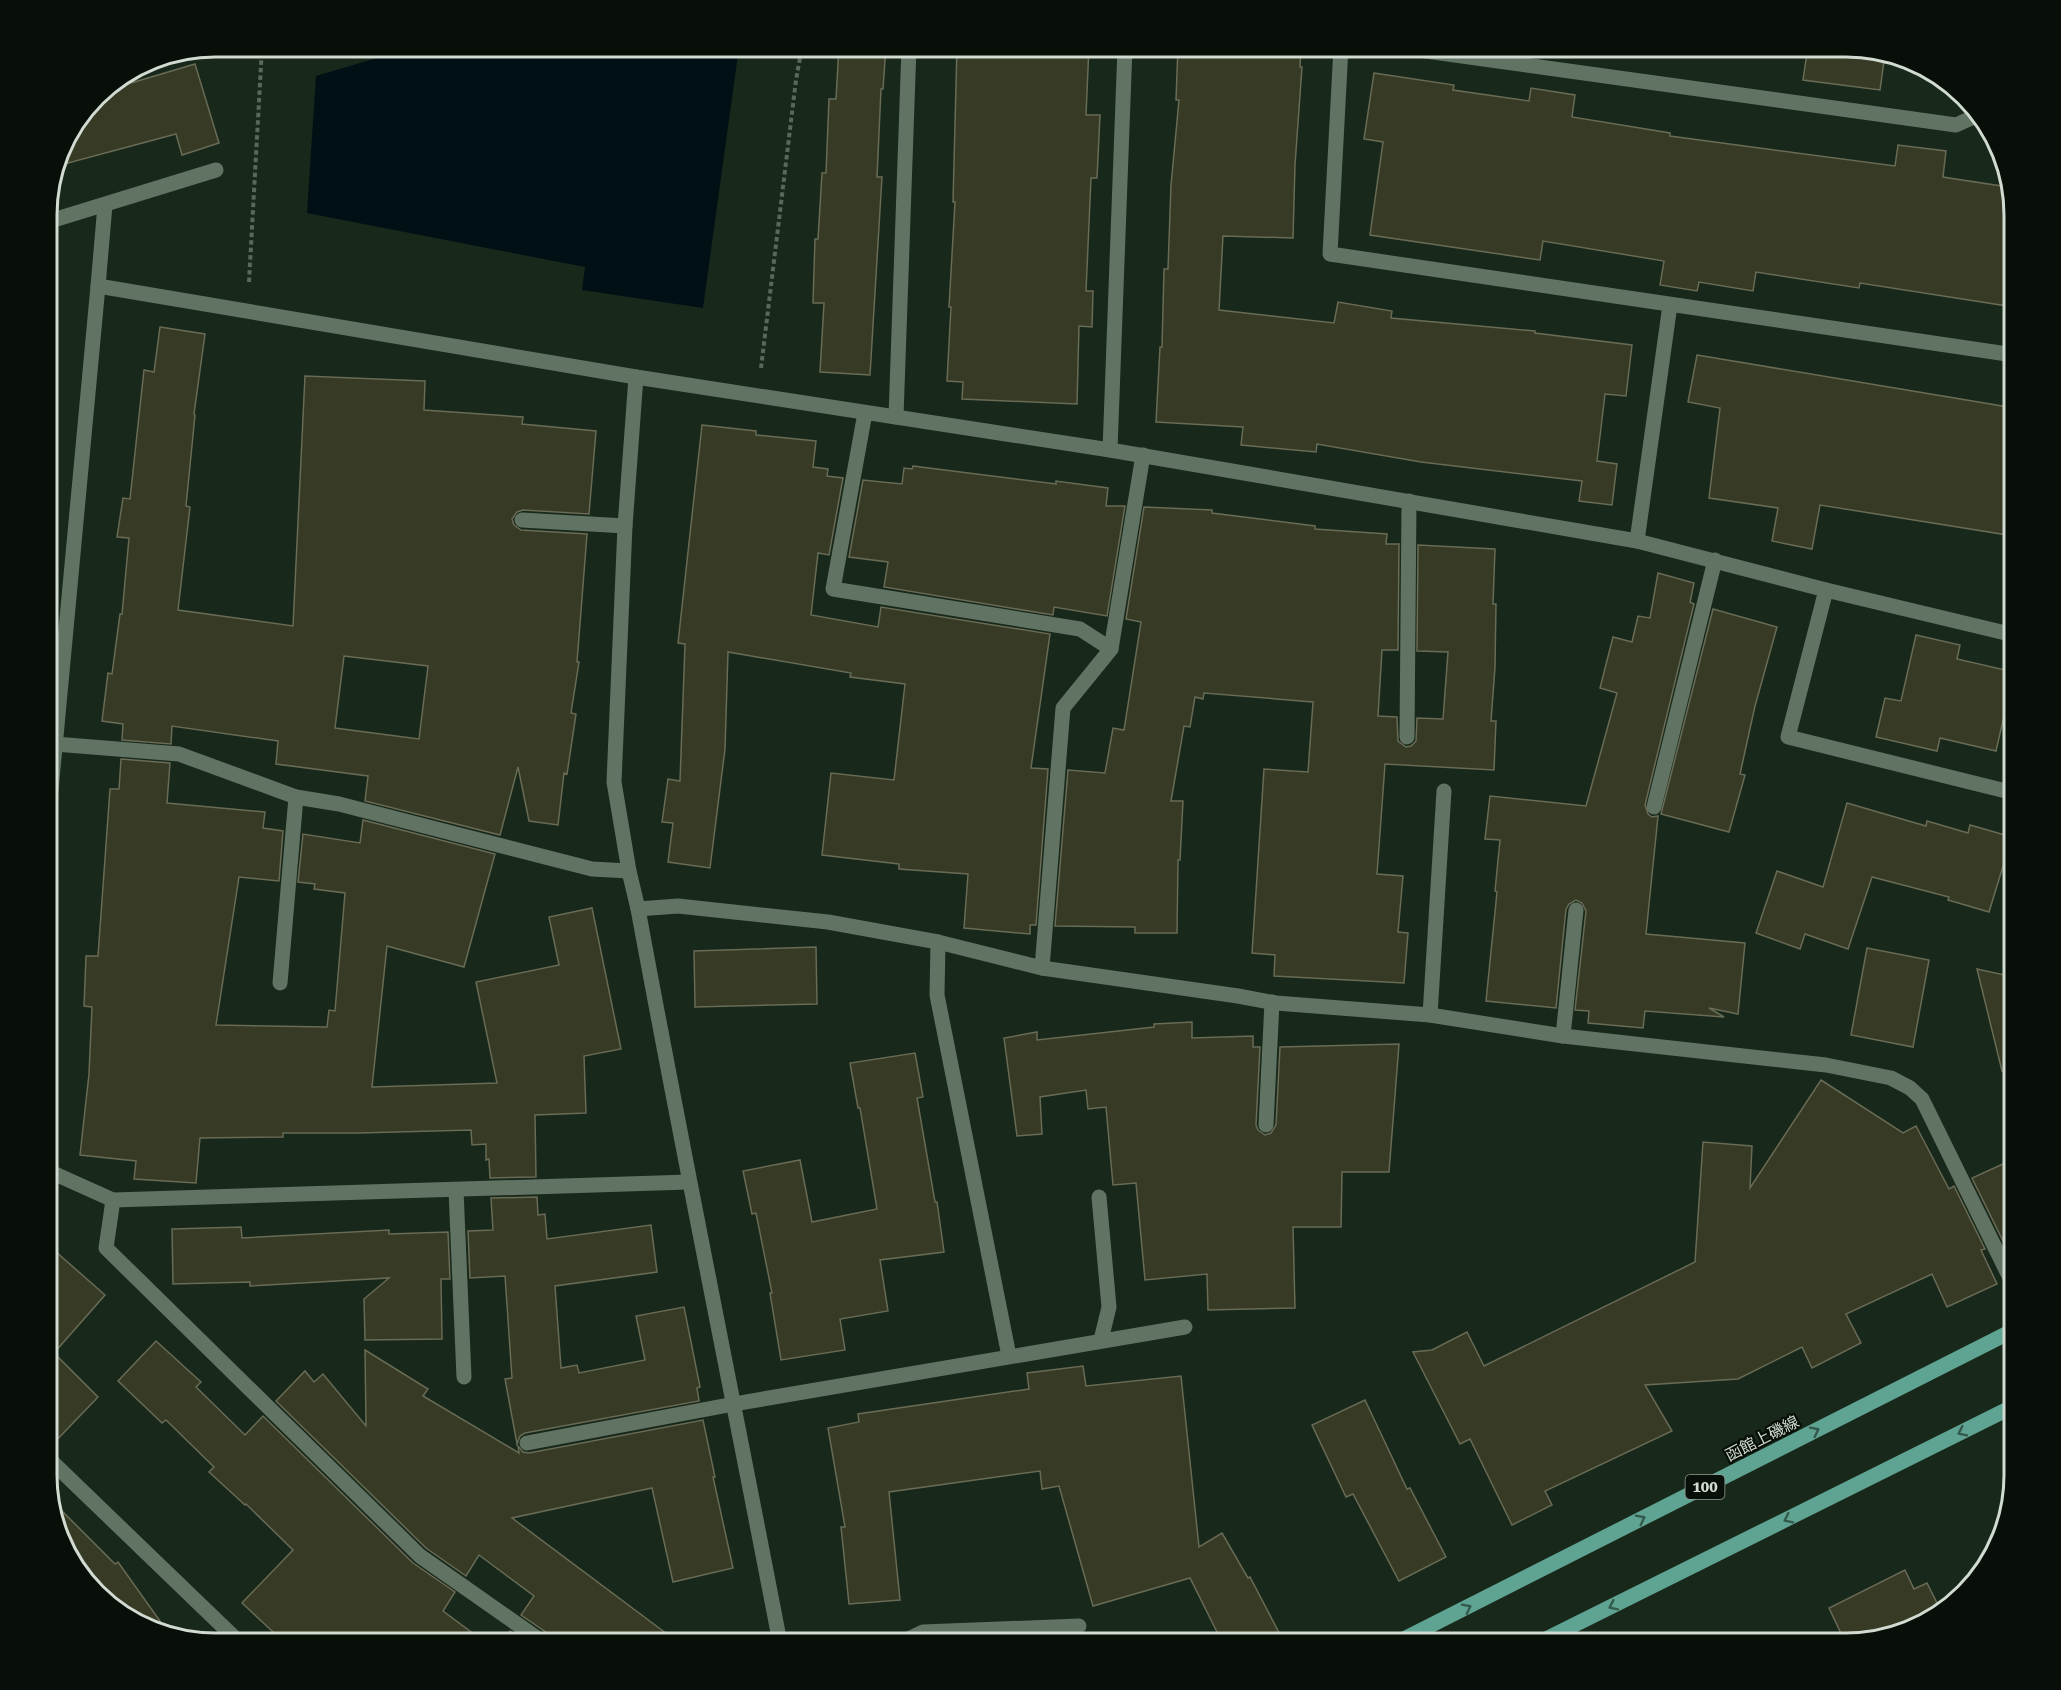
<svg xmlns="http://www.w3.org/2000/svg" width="2061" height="1690" viewBox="0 0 2061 1690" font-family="'Roboto Serif','Noto Sans JP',serif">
	<rect width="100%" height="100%" fill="#18281a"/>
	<!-- water -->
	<polygon fill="#001014" points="414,47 739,47 703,308 582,290 585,267 307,213 316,76"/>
	<!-- building -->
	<g fill="#373a25" stroke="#686b55" stroke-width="1.5" fill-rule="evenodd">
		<polygon points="839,46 886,46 883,89 881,89 877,177 882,177 870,375 820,372 824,303 813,303 815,239 818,239 822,173 826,173 829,99 836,99"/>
		<polygon points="957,46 1089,46 1086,115 1100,115 1097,178 1091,178 1086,291 1093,291 1092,327 1079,326 1077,404 962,399 963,382 947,381 951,307 949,307 955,202 953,202"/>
		<polygon points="1178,46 1301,46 1300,67 1302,67 1295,165 1293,238 1223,236 1219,310 1334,323 1338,302 1392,311 1391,318 1535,331 1535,333 1632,345 1626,396 1605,394 1597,461 1617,464 1612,505 1579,501 1582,481 1421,462 1317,444 1316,452 1241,445 1243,427 1156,422 1160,347 1162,347 1164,269 1168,269 1171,185 1179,100 1176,100"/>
		<polygon points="1808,46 1847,46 1885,54 1880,90 1803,80"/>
		<polygon points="195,64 219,143 182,155 176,134 57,166 64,141 101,92"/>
		<polygon points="1374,73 1454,85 1453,90 1529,101 1531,88 1575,95 1572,117 1670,133 1670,136 1895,166 1898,145 1946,151 1943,177 2008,187 2014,215 2014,307 1860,283 1859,288 1756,272 1753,291 1699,282 1697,291 1660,285 1664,261 1543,241 1540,260 1370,235 1383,142 1364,139"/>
		<path d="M160 327 205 334 194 414 195 415 186 506 190 507 178 610 293 626 305 376 425 381 424 410 523 417 522 424 596 431 589 514 523 510 517 512 512 519 514 525 521 530 587 534 577 662H579L571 713 576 714 567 774 564 773 558 825 529 821 518 767 500 835 365 801 368 776 276 764 278 741 172 726 171 744 122 740 123 724 102 721 108 673 112 674 120 614H122L129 538 117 537 123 498 130 499 144 370 154 372ZM344 656 428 666 419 739 335 728Z"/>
		<polygon points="1697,355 2014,408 2014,536 1820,505 1812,549 1772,541 1778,508 1709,498 1720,408 1688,402"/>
		<polygon points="702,425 756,431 756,435 816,441 813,467 828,469 827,476 843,478 829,555 818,553 811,615 878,627 881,607 1050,634 1031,768 1048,769 1036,925 1030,925 1030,934 964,928 968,874 899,869 899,864 822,855 831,773 894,780 905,684 850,677 851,673 728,652 725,749 710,868 668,862 673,823 662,822 668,779 680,781 685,644 678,643"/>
		<polygon points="913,466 1056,484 1056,481 1108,488 1106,506 1125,506 1107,616 1054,607 1053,615 884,587 888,562 849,557 863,480 902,484 904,468 912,469"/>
		<polygon points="1144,507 1212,510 1212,513 1315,526 1315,529 1387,534 1386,544 1399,544 1398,650 1382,650 1378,716 1397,717 1398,741 1406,747 1411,746 1416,741 1417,718 1443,719 1448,652 1417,651 1418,545 1495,549 1493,604 1496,604 1495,667 1491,721 1496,721 1494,770 1385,764 1377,874 1403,876 1398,932 1408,933 1404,983 1274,976 1275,955 1252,953 1264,769 1308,772 1313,702 1204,693 1203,699 1195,697 1190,727 1184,726 1171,801 1183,801 1180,860 1178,860 1177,933 1135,933 1135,927 1055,926 1068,770 1105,773 1113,728 1124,730 1141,622 1126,619"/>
		<polygon points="1658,573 1694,583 1690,602 1694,604 1645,805 1648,814 1652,817 1658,816 1646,934 1745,943 1738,1014 1709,1008 1724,1017 1645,1011 1643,1028 1588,1023 1589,1011 1575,1010 1586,911 1582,903 1576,900 1569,904 1566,909 1556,1008 1486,1001 1497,892 1495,891 1500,840 1485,839 1490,796 1586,806 1617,693 1600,688 1613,637 1632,642 1638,616 1650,618"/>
		<polygon points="1713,609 1777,627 1755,706 1740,774 1745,775 1729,832 1661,814"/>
		<polygon points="1916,635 1960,645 1957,659 2014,672 1996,751 1940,738 1937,751 1876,737 1885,698 1901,701"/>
		<polygon points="121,759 170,763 167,803 265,812 263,828 283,831 279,881 239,877 216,1025 327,1027 329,1010 335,1011 345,893 314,889 315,884 298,882 303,834 360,843 363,820 495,854 464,967 387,946 372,1087 497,1083 476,982 559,965 549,917 592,908 621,1049 584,1056 586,1113 535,1115 536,1177 490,1178 489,1159 486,1160 486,1144 472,1145 471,1130 359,1133 283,1133 283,1137 200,1138 196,1183 134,1179 136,1161 80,1155 89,1074 92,1007 84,1006 86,956 98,956 110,789 119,789"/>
		<polygon points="1847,803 1926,826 1927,821 1968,833 1970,825 2012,837 1989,912 1948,900 1949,897 1872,877 1848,949 1805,934 1800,949 1756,933 1777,871 1823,887"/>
		<polygon points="816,947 817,1004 695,1007 694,951"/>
		<polygon points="1867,948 1929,960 1913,1047 1851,1035"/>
		<polygon points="1977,969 2014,977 2014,1070 2002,1071"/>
		<polygon points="1192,1022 1192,1038 1253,1036 1253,1047 1260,1047 1256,1125 1258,1130 1265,1135 1271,1133 1276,1125 1280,1047 1399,1044 1389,1172 1342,1172 1341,1227 1293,1227 1295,1308 1208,1310 1207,1274 1145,1280 1136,1183 1113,1185 1106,1107 1088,1109 1086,1090 1040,1097 1042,1134 1017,1136 1004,1038 1037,1032 1037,1040 1154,1027 1154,1024"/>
		<polygon points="915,1053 923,1097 917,1098 935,1202 937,1202 944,1252 880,1260 888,1311 840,1319 845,1350 781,1360 770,1293 772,1293 756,1213 752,1214 743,1171 800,1160 812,1222 877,1209 860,1108 858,1108 850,1063"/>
		<polygon points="1821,1080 1903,1133 1916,1126 1949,1189 1954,1186 1985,1249 1981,1250 1997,1284 1947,1307 1932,1274 1846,1314 1861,1343 1812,1368 1802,1347 1738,1379 1645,1385 1672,1431 1545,1491 1552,1505 1512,1525 1470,1439 1460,1444 1413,1352 1432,1350 1467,1332 1484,1366 1695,1262 1703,1142 1752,1146 1750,1188"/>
		<polygon points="2014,1159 2014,1235 2003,1241 1972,1178"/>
		<polygon points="537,1197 538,1215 545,1214 547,1239 651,1225 657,1272 555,1286 561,1368 577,1365 579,1373 645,1360 636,1316 684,1307 700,1387 697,1388 699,1401 525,1433 520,1436 517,1444 505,1379 512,1378 505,1276 470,1278 468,1231 493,1230 491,1198"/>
		<polygon points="241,1227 242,1238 389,1230 389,1234 448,1232 450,1279 441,1279 442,1339 365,1340 364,1299 389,1278 250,1286 250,1282 173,1284 172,1229"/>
		<polygon points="47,1244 105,1295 54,1353 98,1397 49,1448 47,1448"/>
		<polygon points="156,1341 201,1382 196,1387 245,1435 263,1416 413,1563 455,1592 443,1611 486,1643 285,1643 242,1603 293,1550 246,1504 245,1505 209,1472 214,1467 166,1420 162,1423 118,1381"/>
		<polygon points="365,1350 428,1389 423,1396 519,1453 518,1446 523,1452 529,1453 703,1420 715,1477 713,1477 733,1568 673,1582 652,1488 512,1518 679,1643 554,1643 550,1635 521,1615 534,1596 479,1555 466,1576 426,1548 276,1401 305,1371 314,1382 323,1374 366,1426"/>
		<polygon points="1083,1366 1086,1386 1181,1376 1199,1547 1222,1533 1248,1578 1250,1577 1285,1644 1223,1644 1190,1578 1093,1606 1059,1486 1042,1489 1040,1471 889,1492 900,1600 849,1604 841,1527 845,1527 828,1428 859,1422 858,1414 1029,1389 1027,1373"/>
		<polygon points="1365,1400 1407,1489 1410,1488 1446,1557 1399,1581 1353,1494 1346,1497 1312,1425"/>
		<polygon points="56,1505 115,1564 118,1562 170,1635 151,1631 104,1602 64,1550 53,1508"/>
		<polygon points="1905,1570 1914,1589 1927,1583 1941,1611 1920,1626 1846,1644 1829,1608"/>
		<polygon points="510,1631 528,1643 501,1643"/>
	</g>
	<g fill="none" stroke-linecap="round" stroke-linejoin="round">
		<!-- path -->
		<g stroke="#5a685b" stroke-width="4" stroke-dasharray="4.5 3" stroke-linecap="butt">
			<polyline points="249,282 262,47"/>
			<polyline points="761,368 796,80 802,47"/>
		</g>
		<!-- minor -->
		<g stroke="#617362" stroke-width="15">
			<polyline points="1341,47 1330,254 2014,355"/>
			<polyline points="1397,47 1956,125 1978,115"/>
			<polyline points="105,205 98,286 636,377 1110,450 1637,541 1826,590 2014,635"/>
			<polyline points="47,222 216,170"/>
			<path d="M636 377 625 526 614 782 629 871 638 909C683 1154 733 1398 780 1643"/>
			<polyline points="865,413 833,589 1080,629 1111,649"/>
			<polyline points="896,417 909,47"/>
			<polyline points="1110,450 1125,47"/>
			<polyline points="522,520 625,526"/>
			<polyline points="1637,541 1670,305"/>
			<polyline points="1826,590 1788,737 2014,793"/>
			<polyline points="1407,737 1409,501"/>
			<polyline points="55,744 179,754 296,797 339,804 592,869 629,871"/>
			<polyline points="1654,807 1715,560"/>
			<polyline points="47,833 98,286"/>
			<polyline points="638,909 678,906 828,922 938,942 1042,968 1238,996 1276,1003 1430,1015 1563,1036 1826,1065 1891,1078 1910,1088 1922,1099 2014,1286"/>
			<polyline points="938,942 937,995 1009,1356"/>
			<polyline points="1042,968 1063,708 1111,649 1143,455"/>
			<polyline points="280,983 296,797"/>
			<polyline points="1430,1015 1444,791"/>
			<polyline points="1563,1036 1576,910"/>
			<polyline points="1266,1125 1272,1002"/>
			<polyline points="47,1167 53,1173 113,1200 689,1182"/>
			<polyline points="456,1190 464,1377"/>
			<polyline points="1099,1197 1109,1307 1101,1340"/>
			<polyline points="113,1200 106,1248 420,1556 544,1643"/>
			<polyline points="527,1443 734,1404 1185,1327"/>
			<polyline points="47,1457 240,1643"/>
			<polyline points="900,1643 923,1632 1079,1626"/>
		</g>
		<!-- primary -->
		<g stroke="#5fa392" stroke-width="15">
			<polyline points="1396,1643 2014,1330"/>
			<polyline points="1538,1643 2014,1406"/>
		</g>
	</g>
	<!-- one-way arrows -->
	<defs><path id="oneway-chevron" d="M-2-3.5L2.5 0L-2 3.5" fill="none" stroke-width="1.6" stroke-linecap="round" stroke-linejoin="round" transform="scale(1.5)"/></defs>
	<g stroke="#34594d">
		<use href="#oneway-chevron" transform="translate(1815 1431) rotate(-27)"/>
		<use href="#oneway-chevron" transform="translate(1962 1432) rotate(154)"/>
		<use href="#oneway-chevron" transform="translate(1641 1519) rotate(-27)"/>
		<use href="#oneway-chevron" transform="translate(1788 1519) rotate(154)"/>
		<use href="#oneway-chevron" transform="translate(1613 1606) rotate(154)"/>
		<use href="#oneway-chevron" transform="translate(1467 1608) rotate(-27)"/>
	</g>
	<g text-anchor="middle" stroke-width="4.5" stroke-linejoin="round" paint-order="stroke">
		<!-- shield labels -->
		<rect fill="#080f08" stroke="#959e95" stroke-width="1.5" x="1685.5" y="1475" width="39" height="24" rx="4.5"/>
		<g font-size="15" font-weight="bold" fill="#d1dbd2">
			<text x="1705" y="1492">100</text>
		</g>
		<!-- street labels -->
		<g font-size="16" fill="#d1dbd2" stroke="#080f08">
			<text transform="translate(1762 1438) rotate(-27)" y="6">函館上磯線</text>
		</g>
	</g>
	<!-- crop -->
	<path d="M0 0H2061V1690H0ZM215 57H1846A158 158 0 0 1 2004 215V1475A158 158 0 0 1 1846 1633H215A158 158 0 0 1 57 1475V215A158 158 0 0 1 215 57Z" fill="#080f08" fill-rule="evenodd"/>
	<path fill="none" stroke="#d1dbd2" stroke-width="3" d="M215 57H1846A158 158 0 0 1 2004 215V1475A158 158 0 0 1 1846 1633H215A158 158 0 0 1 57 1475V215A158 158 0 0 1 215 57Z"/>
</svg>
